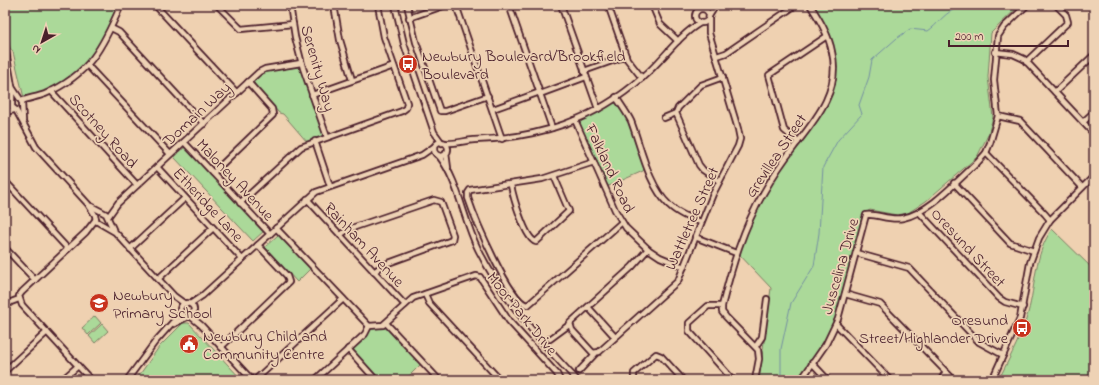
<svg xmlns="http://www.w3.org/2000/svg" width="1099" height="385" viewBox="0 0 1099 385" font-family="'Indie Flower',sans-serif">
	<rect width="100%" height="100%" fill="#efd1b1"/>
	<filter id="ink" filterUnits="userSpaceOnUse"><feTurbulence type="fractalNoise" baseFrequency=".025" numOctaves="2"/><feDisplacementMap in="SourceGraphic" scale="8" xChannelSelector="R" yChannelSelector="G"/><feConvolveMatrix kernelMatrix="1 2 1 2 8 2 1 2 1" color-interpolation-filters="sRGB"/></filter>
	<g filter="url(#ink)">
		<!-- green -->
		<g fill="#abd999" stroke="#7a7c62">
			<path d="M5 5H118C104 38 94 60 63 81 51 89 39 96 24 98L13 52 10 48 5 20Z"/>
			<polygon points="813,5 1020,5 991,33 988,77 993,117 988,135 977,157 926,201 908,213 897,215 870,210 863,214 836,320 824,344 801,380 759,380 771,288 737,252 744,234 777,171 827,103 835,61"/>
			<polygon points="297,67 301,69 324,134 322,136 307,142 283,114 279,113 256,87 253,81 262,72"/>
			<path d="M612 103 618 104 629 121 645 168 643 171 609 186 605 184 579 124C585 114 603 113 612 103Z"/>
			<polygon points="186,146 264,231 253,241 174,157"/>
			<path d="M1052 229 1094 270V380H1004L1001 375C1011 355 1022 335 1028 313 1036 284 1034 255 1052 229Z"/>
			<polygon points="279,234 311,268 297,282 265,247"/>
			<polygon points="95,316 101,323 88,335 82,328"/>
			<polygon points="183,323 189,323 242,380 136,380 159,347"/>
			<polygon points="102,324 108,331 95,343 89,336"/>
			<polygon points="386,328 421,364 405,380 380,380 354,352 353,348 371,329"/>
		</g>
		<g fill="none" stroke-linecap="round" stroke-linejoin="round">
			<!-- stream -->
			<path stroke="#748fa2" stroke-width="1" d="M781 380V349L791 303 814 266 819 233 823 167 838 140 862 114 859 105 869 77 872 60 897 38 910 29 928 31C937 25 943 15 953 10 960 6 966 9 972 5"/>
			<!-- minor casing -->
			<g stroke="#4a1f2b" stroke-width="8">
				<g id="minor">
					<polyline points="155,5 237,93"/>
					<polyline points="217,5 241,29 293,24"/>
					<polyline points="290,5 295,37 303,68 327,137"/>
					<polyline points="334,5 340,40 352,80"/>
					<polyline points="395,5 404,44 434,132 442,143"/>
					<polyline points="407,5 416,42 440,111 445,111 488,96"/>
					<polyline points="456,5 502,139"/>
					<polyline points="509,5 552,128"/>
					<polyline points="561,5 598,109"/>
					<polyline points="608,5 627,59 642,78"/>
					<polyline points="652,5 660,24 678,41"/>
					<circle cx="702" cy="16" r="7"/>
					<polyline points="709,16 716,5"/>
					<polyline points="409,18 446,5"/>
					<polyline points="111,28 119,32 204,124"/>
					<polyline points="5,46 12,86 12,107 16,110 36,147 88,204 95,215 96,221 115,232 174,296 185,304"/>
					<polyline points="995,52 1013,54 1024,59 1094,134"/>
					<polyline points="717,56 726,53 796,5"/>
					<polyline points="1026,62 1068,22 1066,15 1056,5"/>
					<polyline points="88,66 170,154"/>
					<polyline points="584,71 626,56"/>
					<polyline points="12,87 22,102 23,121"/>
					<polyline points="51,91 137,185"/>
					<polyline points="1055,92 1094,55"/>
					<polyline points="540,94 586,77"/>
					<polyline points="312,95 394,66"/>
					<path d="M616 97C621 105 627 113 631 121 641 147 648 185 669 205 678 214 690 218 701 222"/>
					<path d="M21 101C29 98 37 97 45 94 89 75 103 47 121 5"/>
					<polyline points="493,109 540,92"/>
					<polyline points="5,112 14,110"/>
					<polyline points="998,116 1020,121 1082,187"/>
					<polyline points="664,118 676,113"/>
					<polyline points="575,120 615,210 626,228 648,249 660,257 684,267"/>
					<polyline points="1083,122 1094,112"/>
					<polyline points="315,141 330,186"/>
					<polyline points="184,142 270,234"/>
					<polyline points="798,142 784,130 769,75 827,36"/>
					<circle cx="441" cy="149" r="7"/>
					<path d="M444 143C454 144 463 141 474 140 538 138 594 121 643 77 663 60 678 36 700 23"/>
					<polyline points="446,153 448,168"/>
					<polyline points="986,153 1045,214 1050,220"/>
					<path d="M439 156C459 182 463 219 478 249 503 299 538 339 577 380"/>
					<path d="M594 162 542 179 470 190 468 193V198C474 216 510 304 528 305L622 222"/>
					<polyline points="157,167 242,259"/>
					<polyline points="213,173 273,115 272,109 248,82"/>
					<polyline points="5,181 68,249"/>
					<polyline points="719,181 703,170 699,165 676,113 678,108 701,85 723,77"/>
					<polyline points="954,183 1010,243 1034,251"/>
					<path d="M511 185C513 196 525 239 536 242L569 211 554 176"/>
					<polyline points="307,199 405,305"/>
					<polyline points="240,203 301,147 402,111 406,108 407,103 384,37 378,5"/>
					<polyline points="91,206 106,214 113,229"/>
					<polyline points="919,212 999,298 1005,302 1023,307"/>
					<polyline points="108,217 118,203 259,72 265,69 301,63"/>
					<polyline points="276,228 369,326 383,325 413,298 476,276 480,277 509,321 557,374 560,380"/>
					<polyline points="340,235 349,229 434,200 441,202 453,235 452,240 383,265 374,272"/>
					<polyline points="695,237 736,253"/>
					<polyline points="5,248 35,280"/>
					<polyline points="130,249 185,198"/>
					<polyline points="648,249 632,267 570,323 572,330 593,353 599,352 678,281 713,194 738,146 740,139 738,129 709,33 709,19"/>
					<polyline points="856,253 909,268 979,342 1003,355"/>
					<polyline points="158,279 213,228"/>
					<polyline points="425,294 429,303 500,380"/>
					<polyline points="845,294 880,304 954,380"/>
					<circle cx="187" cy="310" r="7"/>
					<polyline points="190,304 202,296 316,192 422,155 435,146"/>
					<polyline points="722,306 708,306 689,323 689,331 733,380"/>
					<polyline points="5,307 11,302 19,299"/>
					<polyline points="588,307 615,337"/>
					<polyline points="190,316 201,325 252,380"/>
					<polyline points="386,323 439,380"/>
					<polyline points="174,324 187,317"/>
					<polyline points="836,324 890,380"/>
					<polyline points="550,339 569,325"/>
					<polyline points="756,346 762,337 767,299"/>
					<polyline points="221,347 289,282 287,276 258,245"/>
					<polyline points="348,349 376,380"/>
					<polyline points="812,363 828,380"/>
					<polyline points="5,371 47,332"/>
					<polyline points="579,371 595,354"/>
					<polyline points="5,378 7,380"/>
					<polyline points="62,380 78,366"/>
					<polyline points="91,380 22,305 19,296 22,292 86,232 96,219"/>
					<polyline points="127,380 155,342 181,313"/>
					<polyline points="255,380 343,299"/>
					<polyline points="315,380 365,334 369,326"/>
					<polyline points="634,380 634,373 656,354 661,356 683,380"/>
					<path d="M755 380 759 359 758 350 726 317 722 312V306C732 266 743 228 764 192 773 176 783 161 794 147 816 119 841 90 832 52 829 35 819 19 810 5"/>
					<path d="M801 380 826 344 838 319 866 215C876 213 889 221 903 218 929 213 957 181 977 163L986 153 990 143 998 116 994 80 998 36 1004 27 1027 5"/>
					<polyline points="941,380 945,373"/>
					<polyline points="992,380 1020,318 1030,263 1039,238 1050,220 1094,176"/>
				</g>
			</g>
			<!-- minor -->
			<use href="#minor" stroke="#eed2b5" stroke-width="4.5"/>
		</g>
	</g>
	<!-- icons -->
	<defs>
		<g id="bus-disc" transform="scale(1)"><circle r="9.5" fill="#c8321e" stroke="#eed2b5"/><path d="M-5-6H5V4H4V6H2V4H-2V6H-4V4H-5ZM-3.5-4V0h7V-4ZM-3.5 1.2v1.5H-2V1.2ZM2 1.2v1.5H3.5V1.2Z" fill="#fff"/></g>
		<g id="school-disc" transform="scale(1)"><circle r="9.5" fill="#c8321e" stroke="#eed2b5"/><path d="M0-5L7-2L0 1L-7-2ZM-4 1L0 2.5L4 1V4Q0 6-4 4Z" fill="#fff"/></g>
		<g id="civic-disc" transform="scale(1)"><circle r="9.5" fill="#c8321e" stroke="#eed2b5"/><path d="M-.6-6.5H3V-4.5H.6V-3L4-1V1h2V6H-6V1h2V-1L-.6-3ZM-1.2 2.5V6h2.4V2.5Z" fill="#fff"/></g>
	</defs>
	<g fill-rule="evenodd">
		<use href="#bus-disc" x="408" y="64"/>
		<use href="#school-disc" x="99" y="303"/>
		<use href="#bus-disc" x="1022" y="328"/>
		<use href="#civic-disc" x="189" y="344"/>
	</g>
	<g text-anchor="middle" stroke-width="3.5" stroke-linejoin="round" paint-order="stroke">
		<!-- poi labels -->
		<g font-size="16" fill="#4a1f2b" stroke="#eed2b5" text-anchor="start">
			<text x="422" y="61">Newbury Boulevard/Brookfield<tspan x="422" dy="18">Boulevard</tspan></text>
			<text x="113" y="300">Newbury<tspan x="113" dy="18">Primary School</tspan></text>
			<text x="1008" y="325" text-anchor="end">Oresund<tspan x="1008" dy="18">Street/Highlander Drive</tspan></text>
			<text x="203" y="341">Newbury Child and<tspan x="203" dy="18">Community Centre</tspan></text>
		</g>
		<!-- street labels -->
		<g font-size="16" fill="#4a1f2b" stroke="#eed2b5">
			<text transform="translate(319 68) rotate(74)" y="6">Serenity Way</text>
			<text transform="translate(196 113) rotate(-43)" y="6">Domain Way</text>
			<text transform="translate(104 130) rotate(48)" y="6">Scotney Road</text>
			<text transform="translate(775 155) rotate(-56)" y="6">Grevillea Street</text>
			<text transform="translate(611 168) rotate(65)" y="6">Falkland Road</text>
			<text transform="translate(236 179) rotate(47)" y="6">Maloney Avenue</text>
			<text transform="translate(209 204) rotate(47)" y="6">Etheridge Lane</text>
			<text transform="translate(691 218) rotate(-66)" y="6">Wattletree Street</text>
			<text transform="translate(365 244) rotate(47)" y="6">Rainham Avenue</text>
			<text transform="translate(969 247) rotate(47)" y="6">Oresund Street</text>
			<text transform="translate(839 266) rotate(-74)" y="6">Juscelina Drive</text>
			<text transform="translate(523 313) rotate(51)" y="6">Moor Park Drive</text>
		</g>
	</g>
	<!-- margin -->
	<rect width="1099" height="385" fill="none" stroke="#eed2b5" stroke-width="20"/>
	<rect x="10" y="10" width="1079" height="365" fill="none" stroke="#4a1f2b" stroke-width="1.5" filter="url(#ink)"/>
	<!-- north arrow -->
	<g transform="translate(42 42) rotate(219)" stroke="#eed2b5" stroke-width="3" paint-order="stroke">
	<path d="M0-3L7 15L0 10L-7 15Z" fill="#4a1f2b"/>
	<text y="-6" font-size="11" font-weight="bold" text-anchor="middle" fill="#4a1f2b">N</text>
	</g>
	<!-- scale -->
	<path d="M949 40v6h119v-6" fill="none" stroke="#4a1f2b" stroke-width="2"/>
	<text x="955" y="40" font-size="12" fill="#4a1f2b" stroke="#eed2b5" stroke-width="3" paint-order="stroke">200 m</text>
</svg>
